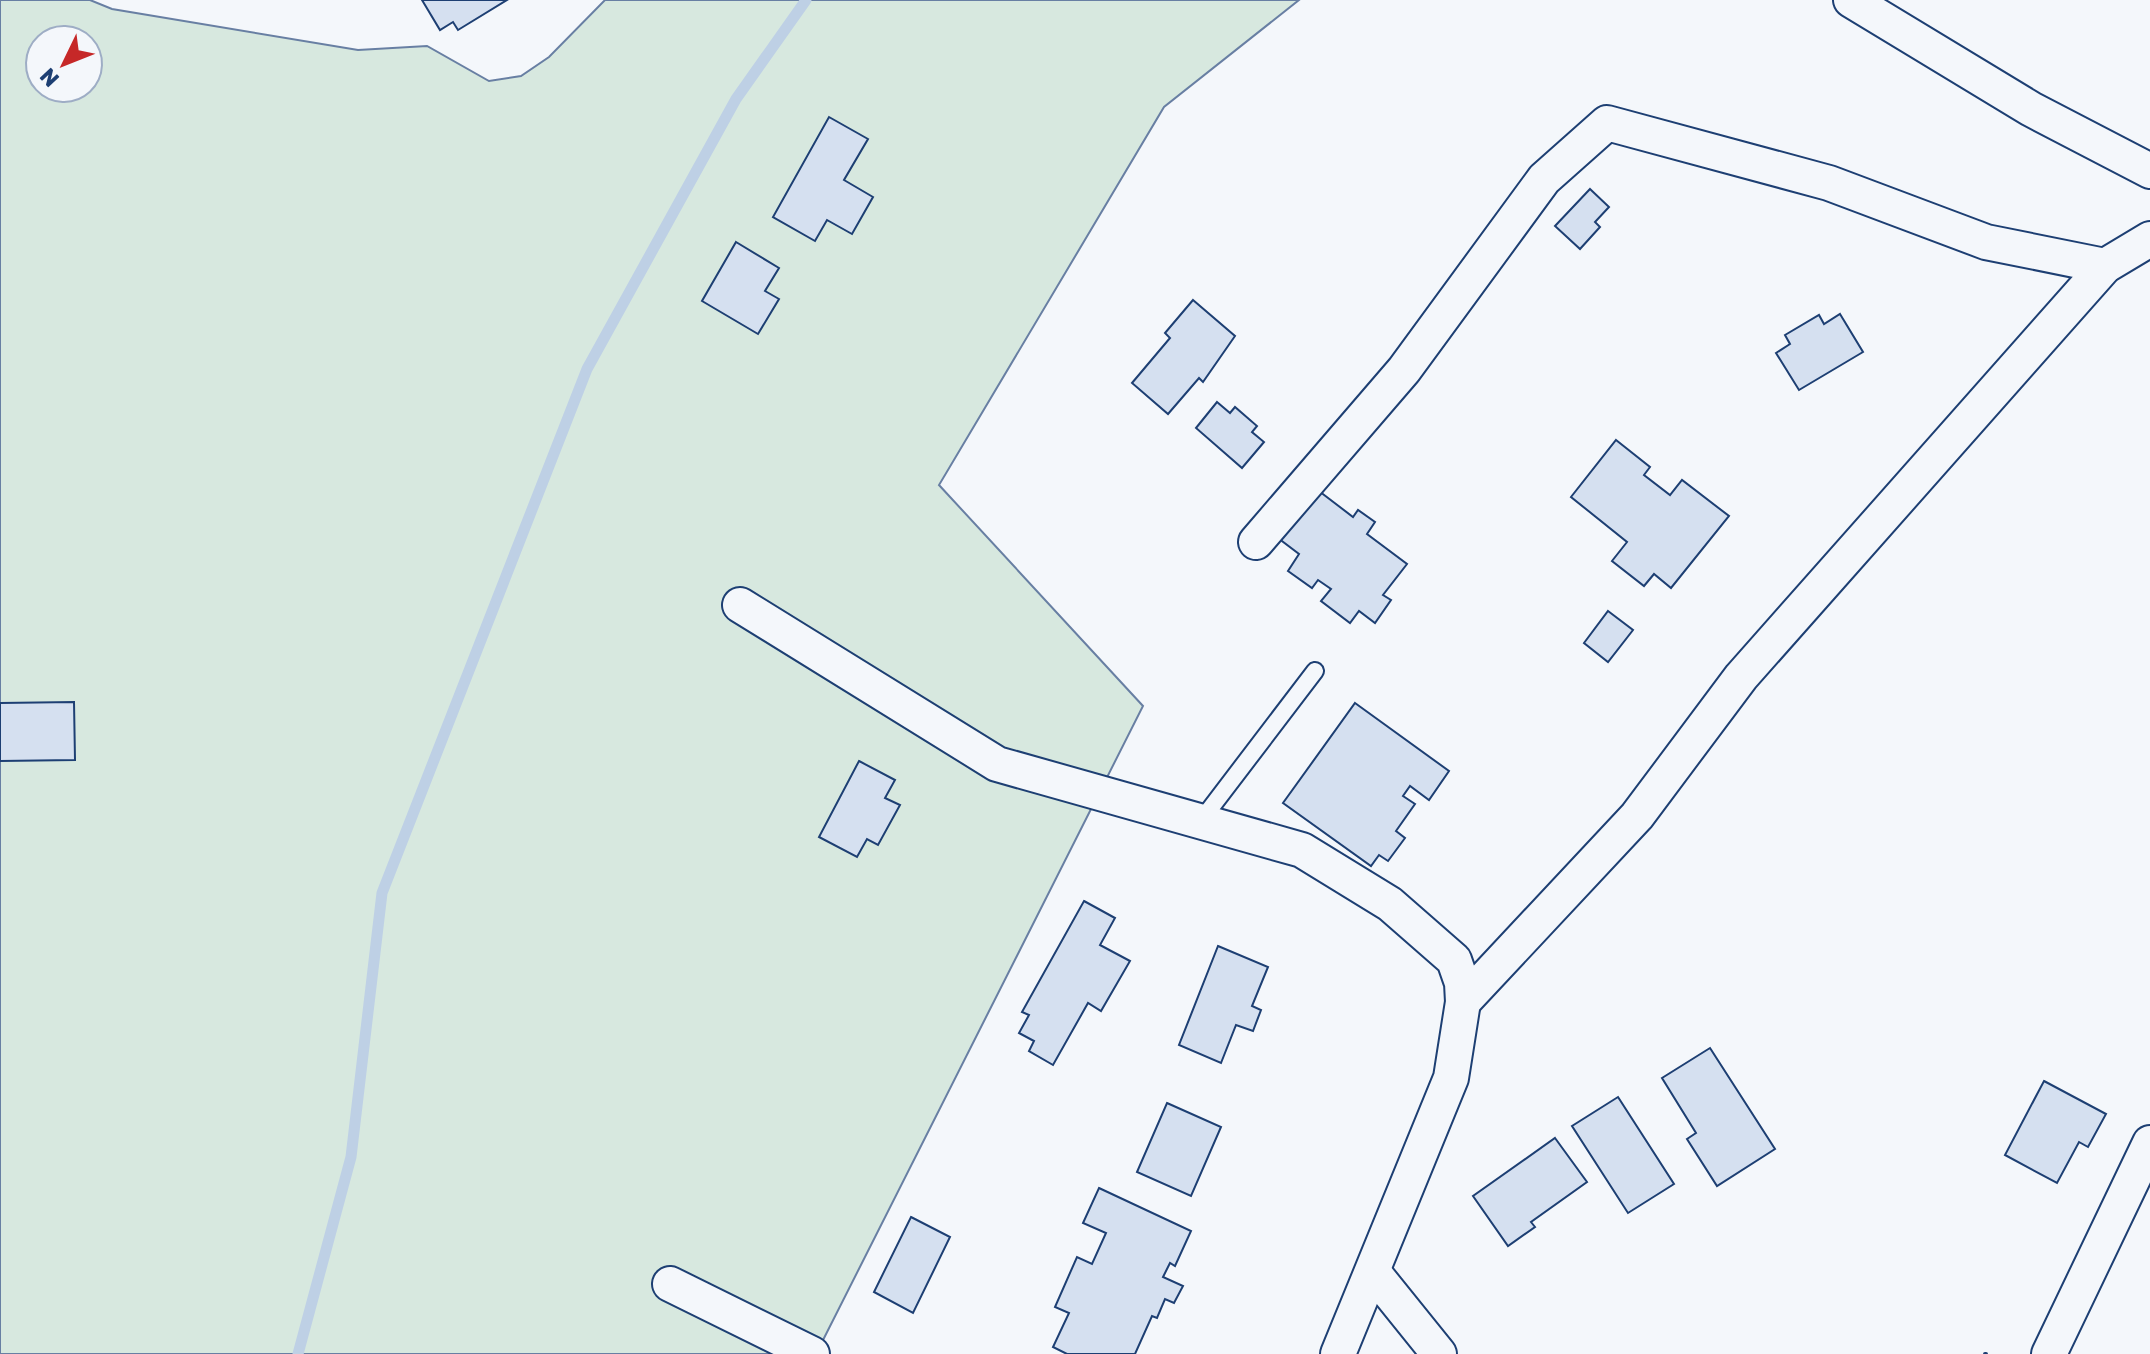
<svg xmlns="http://www.w3.org/2000/svg" width="2150" height="1354" viewBox="0 0 2150 1354" font-family="Rubik,sans-serif">
	<rect width="100%" height="100%" fill="#f4f7fb"/>
	<!-- green -->
	<path fill="#d7e8df" stroke="#687fa3" stroke-width="2" fill-rule="evenodd" d="M0 0H90L112 9 358 50 427 46 489 81 521 76 549 57 605 0H1299L1164 107 939 485 1143 706 816 1354H0ZM40 40H88V88H40Z"/>
	<g fill="none" stroke-linecap="round" stroke-linejoin="round">
		<!-- stream -->
		<polyline stroke="#bed0e5" stroke-width="11" points="298,1354 351,1157 382,893 587,369 736,99 806,0"/>
	</g>
	<!-- building -->
	<g fill="#d5e0f0" stroke="#1d3f73" stroke-width="2">
		<polygon points="422,0 507,0 458,30 453,22 440,30"/>
		<polygon points="829,117 868,139 844,180 873,197 852,234 827,220 815,241 773,217"/>
		<polygon points="1590,189 1609,207 1595,222 1600,227 1580,249 1555,226"/>
		<polygon points="736,242 779,268 765,291 779,299 758,334 702,301"/>
		<polygon points="1193,300 1235,336 1203,382 1199,378 1168,414 1132,383 1170,338 1165,333"/>
		<polygon points="1840,314 1863,352 1799,390 1776,353 1790,344 1785,335 1819,315 1824,324"/>
		<polygon points="1217,402 1230,413 1235,407 1257,426 1252,432 1264,442 1242,468 1196,428"/>
		<polygon points="1616,440 1650,467 1644,475 1670,495 1682,480 1729,516 1671,588 1654,574 1644,586 1612,561 1627,542 1571,497"/>
		<polygon points="1315,488 1353,517 1358,510 1375,522 1367,534 1407,564 1383,595 1391,600 1375,623 1359,611 1350,623 1321,601 1331,589 1318,580 1312,588 1288,571 1299,554 1278,538"/>
		<polygon points="1608,611 1633,630 1608,662 1584,643"/>
		<polygon points="74,702 75,760 0,761 0,703"/>
		<polygon points="1355,703 1449,771 1429,800 1410,786 1403,796 1415,804 1396,831 1405,838 1388,861 1379,855 1371,866 1283,803"/>
		<polygon points="859,761 895,780 885,798 900,805 878,845 867,839 857,857 819,837"/>
		<polygon points="1084,901 1115,918 1100,945 1130,961 1101,1011 1088,1003 1053,1065 1029,1051 1034,1041 1019,1033 1029,1015 1022,1012"/>
		<polygon points="1218,946 1268,967 1252,1006 1261,1010 1253,1031 1236,1025 1221,1063 1179,1045"/>
		<polygon points="1710,1048 1775,1149 1717,1186 1687,1139 1696,1133 1662,1078"/>
		<polygon points="2044,1081 2106,1114 2088,1147 2079,1142 2057,1183 2005,1155"/>
		<polygon points="1618,1097 1674,1184 1628,1213 1572,1126"/>
		<polygon points="1167,1103 1221,1127 1191,1196 1137,1172"/>
		<polygon points="1555,1138 1587,1182 1531,1222 1535,1227 1508,1246 1473,1196"/>
		<polygon points="1099,1188 1191,1231 1175,1266 1170,1263 1163,1277 1183,1286 1174,1303 1165,1299 1157,1318 1152,1316 1135,1354 1067,1354 1053,1347 1069,1313 1055,1307 1077,1257 1092,1264 1106,1233 1083,1223"/>
		<polygon points="911,1217 950,1237 913,1313 874,1292"/>
	</g>
	<g fill="none" stroke-linecap="round" stroke-linejoin="round">
		<!-- service casing -->
		<g stroke="#1d3f73" stroke-width="20">
			<polyline id="service" points="1200,822 1315,671"/>
		</g>
		<!-- minor casing -->
		<g stroke="#1d3f73" stroke-width="38">
			<g id="minor">
				<polyline points="1851,0 2031,109 2150,171"/>
				<polyline points="1256,542 1404,370 1544,179 1607,123 1829,183 1986,242 2105,266"/>
				<polyline points="740,605 997,764 1302,850 1390,904 1454,960 1462,983 1463,1002 1451,1078 1338,1354"/>
				<polyline points="1463,1002 1637,816 1741,677 2105,266 2150,239"/>
				<polyline points="1373,1272 1439,1354"/>
				<polyline points="670,1284 812,1354"/>
				<polyline points="2049,1354 2150,1143"/>
			</g>
		</g>
		<!-- service -->
		<use href="#service" stroke="#f4f7fb" stroke-width="16"/>
		<!-- minor -->
		<use href="#minor" stroke="#f4f7fb" stroke-width="34"/>
		<!-- wall -->
		<polyline stroke="#1d3f73" stroke-width="4" points="1985,1354 1986,1354"/>
	</g>
	<!-- north arrow -->
	<g transform="translate(64 64) rotate(227)"><circle r="38" fill="#f4f7fb" stroke="#9eadc5" stroke-width="2"/>
	<path d="M0-6L14 30L0 20L-14 30Z" fill="#c62828"/>
	<text y="-12" font-size="22" font-weight="bold" text-anchor="middle" fill="#1d3f73">N</text>
	</g>
</svg>
